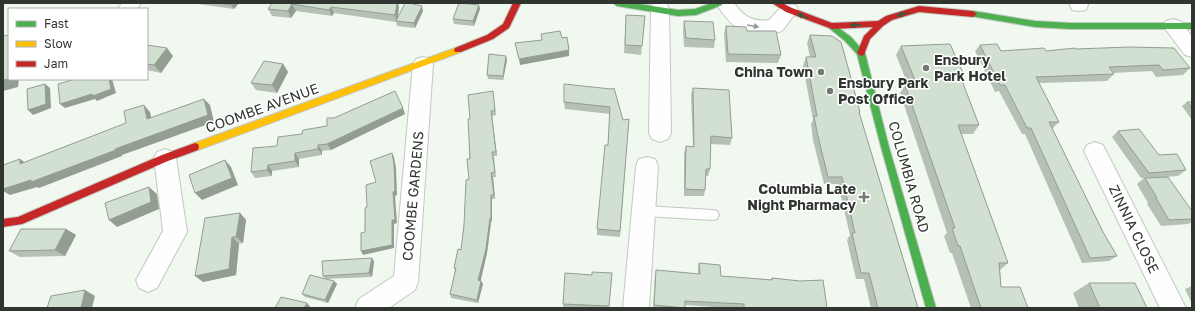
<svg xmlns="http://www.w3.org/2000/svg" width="1195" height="311" viewBox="0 0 1195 311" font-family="'Golos Text',sans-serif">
	<rect width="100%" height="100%" fill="#f1f8f0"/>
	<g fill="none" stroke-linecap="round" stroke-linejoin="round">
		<!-- lane casing -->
		<g stroke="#c2c8c2" stroke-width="2">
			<polygon id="lane" points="644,206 713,210 717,211 719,215 717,219 713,220 644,216 640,215 638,211 640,207"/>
		</g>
		<!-- street casing -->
		<g stroke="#c2c8c2" stroke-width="2">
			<g id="street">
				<polygon points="122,3 141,3 137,9 118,9"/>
				<polygon points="662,3 667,4 669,9 671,133 668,139 660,142 652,139 649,133 651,9 653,4"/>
				<path d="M716 3H734C744 17 753 22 769 20 778 11 782 2 796 5L798 10 782 31C749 41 733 31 716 3Z"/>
				<polygon points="1069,3 1087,3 1088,5 1086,10 1079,11 1072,10"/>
				<polygon points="1173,19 1180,21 1192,36 1192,57 1185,55 1163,26 1166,21"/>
				<polygon points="423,57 430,59 433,64 418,282 415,290 389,308 355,308 359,299 394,276 413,64 416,59"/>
				<polygon points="1095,142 1103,145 1186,308 1160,308 1084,151 1087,145"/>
				<polygon points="165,149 173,152 176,158 187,232 157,288 148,292 139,288 136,280 163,231 154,158 157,152"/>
				<polygon points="647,157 655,159 658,166 649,308 623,308 636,166 639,159"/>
			</g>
		</g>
		<!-- fast casing -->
		<g stroke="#c2c8c2" stroke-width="2">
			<g id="fast">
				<polygon points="613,3 633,3 678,10 695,9 712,3 723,3 722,5 696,15 678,16 617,6"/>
				<polygon points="973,11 1035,21 1070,23 1192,23 1192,29 1070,29 1035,27 970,16 969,14"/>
				<polygon points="832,23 851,37 865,53 889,147 936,308 926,308 881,147 857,54 845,41 829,28 828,26 829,24"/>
			</g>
		</g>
		<!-- slow casing -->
		<g stroke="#c2c8c2" stroke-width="2">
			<polygon id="slow" points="458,47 461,48 462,50 461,52 198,150 192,150 191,147 192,144"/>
		</g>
		<!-- jam casing -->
		<g stroke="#c2c8c2" stroke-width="2">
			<g id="jam">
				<polygon points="513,3 521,3 509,28 493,39 461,52 455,52 454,50 455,48 487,35 503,24"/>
				<polygon points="772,3 782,3 792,8 832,23 878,21 886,16 919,6 973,11 977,14 973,17 919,12 892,20 883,26 870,39 864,55 861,56 857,53 864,36 873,27 832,29 786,12"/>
				<polygon points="195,143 198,144 199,147 198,150 168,161 22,224 3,227 3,219 18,217 162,155"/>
			</g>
		</g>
		<!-- lane -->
		<use href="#lane" fill="#fdfefd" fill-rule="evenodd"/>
		<!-- street -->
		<use href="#street" fill="#fdfefd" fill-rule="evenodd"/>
		<!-- fast -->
		<use href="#fast" fill="#4caf50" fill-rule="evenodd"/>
		<!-- slow -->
		<use href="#slow" fill="#ffc107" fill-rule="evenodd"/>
		<!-- jam -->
		<use href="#jam" fill="#c62828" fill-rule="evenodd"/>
	</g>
	<!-- wall -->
	<g fill="#b5c1b4">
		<polygon points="191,3 239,3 234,9"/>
		<polygon points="272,3 398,3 399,7 398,17 423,11 415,28 397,26 396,22 334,13 332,16 296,11 291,18 272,16 268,9"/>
		<polygon points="479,5 480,9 474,26 454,24 453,19"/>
		<polygon points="626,15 645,16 641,55 624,53"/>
		<polygon points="684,21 715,40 714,48 684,47 683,29"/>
		<polygon points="726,26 747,31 781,55 778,63 726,62 724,34"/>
		<polygon points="810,35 860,112 859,114 918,308 871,308 864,279 856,279 847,240 850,235 838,184 824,184 813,140 811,124 813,120 803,66 806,57 810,57 807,43"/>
		<polygon points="147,45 173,56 161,73 147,70"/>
		<polygon points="980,45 1001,51 1046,51 1076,49 1190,68 1183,75 1156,77 1152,71 1113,73 1114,74 1107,81 1039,83 1059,122 1053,128 1052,128 1103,232 1117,256 1109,261 1082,263 1025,134 1022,134 999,91 995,92 975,51"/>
		<polygon points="901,46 963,73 960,76 979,125 973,134 961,134 1008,263 1000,270 1001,287 1028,308 971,308 952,253 950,253 944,236 947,233 900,93 905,85 908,85 896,55"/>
		<polygon points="507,60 503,80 488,79 487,75"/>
		<polygon points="283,64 288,72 277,93 256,90 251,83"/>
		<polygon points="693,88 732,138 730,145 710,144 710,169 708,176 706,176 705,190 704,196 684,196 684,153 686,146 693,147 691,95"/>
		<polygon points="611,89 623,120 629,119 620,237 597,235 597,229 608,145 610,114 565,109 564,102"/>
		<polygon points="493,91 496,115 492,116 497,156 494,156 496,177 493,177 495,199 492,199 492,222 491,222 487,253 480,280 481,281 483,284 478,303 451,298 450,294 455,271 454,268 461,250 469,179 470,119"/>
		<polygon points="1187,102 1192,102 1192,120 1182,106"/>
		<polygon points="405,114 331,150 322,151 322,155 299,159 299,167 272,171 272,176 255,178 251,172 277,146 302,134"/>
		<polygon points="1118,131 1186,170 1178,176 1152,178 1192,211 1192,222 1188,224 1161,226 1147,204 1148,203 1137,184 1144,178 1141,178 1112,137"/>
		<polygon points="240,213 246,220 243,243 239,244 236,275 203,282"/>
		<polygon points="66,229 76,235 65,256 20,257 9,251"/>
		<polygon points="374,261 372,277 325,279 323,276"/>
		<polygon points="699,263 721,276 770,280 772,278 827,308 728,308 685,305 685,308 653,308 655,275 656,270 698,274 698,268"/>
		<polygon points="612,273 609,308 563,308 563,304 592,275"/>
		<polygon points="334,281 337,284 328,303 305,297 302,294"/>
		<polygon points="1089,283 1147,308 1079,308 1073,293"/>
		<polygon points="1192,286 1192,304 1185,289"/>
	</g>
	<!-- shaded-wall -->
	<g fill="#939d92">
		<polygon points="233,3 239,3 234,9 231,5"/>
		<polygon points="397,3 398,3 399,7 397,22 395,15"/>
		<polygon points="292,4 296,11 291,18 288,11"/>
		<polygon points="479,5 480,9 474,26 473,21"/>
		<polygon points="422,6 423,11 415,28 414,23"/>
		<polygon points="331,7 334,13 332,16 329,10"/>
		<polygon points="167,48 173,56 161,73 154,65"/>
		<polygon points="569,50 569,56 520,65 519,59"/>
		<polygon points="506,56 507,60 503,80 503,76"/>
		<polygon points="283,64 288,72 277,93 272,85"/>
		<polygon points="9,79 19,79 18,87 3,91 3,80"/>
		<polygon points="109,79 112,79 116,93 97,101 95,99 65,108 60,104"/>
		<polygon points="45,84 50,88 51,108 33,115 28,110"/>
		<polygon points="204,99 210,105 214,122 122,155 122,156 39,188 37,187 10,195 3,191 3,183 115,149"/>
		<polygon points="144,105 150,112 153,125 147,119"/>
		<polygon points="403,108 405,114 331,150 327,144"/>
		<polygon points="491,111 492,116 497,156 496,152"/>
		<polygon points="318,145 322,151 322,155 318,149"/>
		<polygon points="295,153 299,159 299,167 295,161"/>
		<polygon points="392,153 394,157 396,168 397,195 395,196 397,223 394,224 394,248 363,255 361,251 392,220 393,192"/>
		<polygon points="20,159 29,165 20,164"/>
		<polygon points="225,160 231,167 238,185 202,200 195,193"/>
		<polygon points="268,165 272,171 272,176 267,170"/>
		<polygon points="491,173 493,177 495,199 494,195"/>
		<polygon points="149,187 157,194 159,209 117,227 109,220"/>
		<polygon points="491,195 492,199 492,222 491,218"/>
		<polygon points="240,213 246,220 243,243 236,237"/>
		<polygon points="490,218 491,222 487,253 480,284 478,280"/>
		<polygon points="66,229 76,235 65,256 55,250"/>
		<polygon points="232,237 239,244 236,275 203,282 195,276"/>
		<polygon points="372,258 374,261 372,277 369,273"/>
		<polygon points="334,281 337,284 328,303 325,300"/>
		<polygon points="481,281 483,284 478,303 477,300"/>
		<polygon points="85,290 95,296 92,308 81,308"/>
		<polygon points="307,303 310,306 309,308 304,308"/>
	</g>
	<!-- building -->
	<g fill="#d2e0d1" stroke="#939d92">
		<polygon points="219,3 233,3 231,5"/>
		<polygon points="272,3 397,3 395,15 331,7 329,10 292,4 288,11 268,9"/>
		<polygon points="405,3 409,3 422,6 414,23 396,21"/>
		<polygon points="459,3 479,5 473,21 453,19"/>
		<polygon points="626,15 645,16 642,46 625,45"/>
		<polygon points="684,21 713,22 715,40 686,38"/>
		<polygon points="726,26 746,27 747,31 776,31 781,55 728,54"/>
		<polygon points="560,31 562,38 567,37 569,50 519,59 515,43 542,40 541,34"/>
		<polygon points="3,35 9,36 9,79 3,80"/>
		<polygon points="810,35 832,36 841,42 849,71 860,112 859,112 918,308 878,308 869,273 861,273 852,233 855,233 842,177 828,177 817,132 814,116 817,116 806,57 816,57"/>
		<polygon points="950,44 963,73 959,73 979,125 958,125 1008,263 999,263 1001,287 1020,287 1028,308 981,308 960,246 958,246 952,228 955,228 905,85 917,85 901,46"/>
		<polygon points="997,44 1001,51 1044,48 1046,51 1075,48 1076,49 1129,47 1174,48 1190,68 1163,70 1159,65 1109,67 1114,74 1036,77 1059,122 1049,122 1103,232 1117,256 1090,258 1031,128 1027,128 1005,85 1000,85 980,45"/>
		<polygon points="147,45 167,48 154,65 147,64"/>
		<polygon points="489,54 506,56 503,76 487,75"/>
		<polygon points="264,61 283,64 272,85 251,83"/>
		<polygon points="76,79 109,79 111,89 93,96 92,94 60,104 58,84"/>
		<polygon points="45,84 46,104 28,110 27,89"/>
		<polygon points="564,84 611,89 614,88 623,120 629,119 620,231 597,229 605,145 608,145 610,107 564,102"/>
		<polygon points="693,88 729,90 732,138 711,136 710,169 706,169 705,190 685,189 686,146 694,147"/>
		<polygon points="395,91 403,108 327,144 318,145 318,149 295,153 295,161 268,165 267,170 251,172 253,148 277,146 278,137 302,134 303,130 327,126 327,118 334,118"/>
		<polygon points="493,91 495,111 491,111 496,152 492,152 495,172 491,173 494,195 491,195 491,218 490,218 486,249 478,280 481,281 477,300 450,294 456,268 454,268 458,249 461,250 464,225 466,180 469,179 467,159 470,159 468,119 470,119 468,95"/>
		<polygon points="204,99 208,115 115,149 116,150 31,182 31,180 3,189 3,165 20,159 20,164 126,123 124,111 144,105 147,119"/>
		<polygon points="1187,102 1192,102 1192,108"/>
		<polygon points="1139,129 1159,155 1177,154 1186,170 1149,173 1118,131"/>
		<polygon points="392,153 394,164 395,191 393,192 395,220 392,220 392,245 361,251 361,233 365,232 365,208 367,207 366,185 376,182 370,161"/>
		<polygon points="225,160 232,178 195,193 189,175"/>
		<polygon points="1168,177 1192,211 1192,219 1169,220 1156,198 1157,198 1145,178"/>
		<polygon points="149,187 151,202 109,220 105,203"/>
		<polygon points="240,213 236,237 232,237 229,269 195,276 205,218"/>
		<polygon points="21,229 66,229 55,250 9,251"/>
		<polygon points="372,258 369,273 323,276 322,261"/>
		<polygon points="699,263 720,265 721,276 772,280 772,278 800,281 823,280 827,308 744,308 744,304 685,301 685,308 654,305 656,270 700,274"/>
		<polygon points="592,272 612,273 609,306 563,304 565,273 592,275"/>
		<polygon points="310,275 334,281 325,300 302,294"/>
		<polygon points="1089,283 1135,283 1147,308 1100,308"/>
		<polygon points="85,290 81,308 47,308 51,296"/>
		<polygon points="281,297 307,303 304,308 275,308"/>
	</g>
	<!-- one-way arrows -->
	<defs><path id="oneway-solid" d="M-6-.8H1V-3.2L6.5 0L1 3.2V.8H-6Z"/></defs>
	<g fill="#385a3a">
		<use href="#oneway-solid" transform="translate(903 14) rotate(163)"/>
		<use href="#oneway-solid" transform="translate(803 16) rotate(-158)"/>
		<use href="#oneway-solid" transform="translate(856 25) rotate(177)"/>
	</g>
	<use fill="#969a96" href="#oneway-solid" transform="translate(753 26) rotate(10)"/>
	<!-- markers -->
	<g fill="#747973" stroke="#fff" stroke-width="1.5">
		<circle cx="926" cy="68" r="4"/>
		<circle cx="821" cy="72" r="4"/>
		<circle cx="830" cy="91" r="4"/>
		<path d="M862 191h4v4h4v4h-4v4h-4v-4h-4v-4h4z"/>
	</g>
	<g text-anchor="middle" stroke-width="3" stroke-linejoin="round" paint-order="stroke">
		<!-- poi labels -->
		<g font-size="14" font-weight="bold" fill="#303530" stroke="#fff" text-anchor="start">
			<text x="934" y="65">Ensbury<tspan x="934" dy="16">Park Hotel</tspan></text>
			<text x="813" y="77" text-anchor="end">China Town</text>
			<text x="838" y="88">Ensbury Park<tspan x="838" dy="16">Post Office</tspan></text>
			<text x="856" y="194" text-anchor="end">Columbia Late<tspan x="856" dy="16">Night Pharmacy</tspan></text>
		</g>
		<!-- street labels -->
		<g font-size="14" fill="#303530" stroke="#fff">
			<text transform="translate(262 108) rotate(-20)" y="5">COOMBE AVENUE</text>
			<text transform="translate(909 177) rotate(74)" y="5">COLUMBIA ROAD</text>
			<text transform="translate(413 196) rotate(-85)" y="5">COOMBE GARDENS</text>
			<text transform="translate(1134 229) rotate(64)" y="5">ZINNIA CLOSE</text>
		</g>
	</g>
	<!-- border -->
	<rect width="1195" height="311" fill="none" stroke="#303530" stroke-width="8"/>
	<!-- legend -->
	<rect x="8" y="8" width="140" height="72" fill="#ffffff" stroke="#acaeac"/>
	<rect x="16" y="21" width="20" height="6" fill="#4caf50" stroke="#acaeac"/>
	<text x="44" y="28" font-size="12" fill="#303530">Fast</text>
	<rect x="16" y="41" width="20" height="6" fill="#ffc107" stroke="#acaeac"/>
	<text x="44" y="48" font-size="12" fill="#303530">Slow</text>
	<rect x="16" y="61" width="20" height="6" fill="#c62828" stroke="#acaeac"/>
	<text x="44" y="68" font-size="12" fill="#303530">Jam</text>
</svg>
